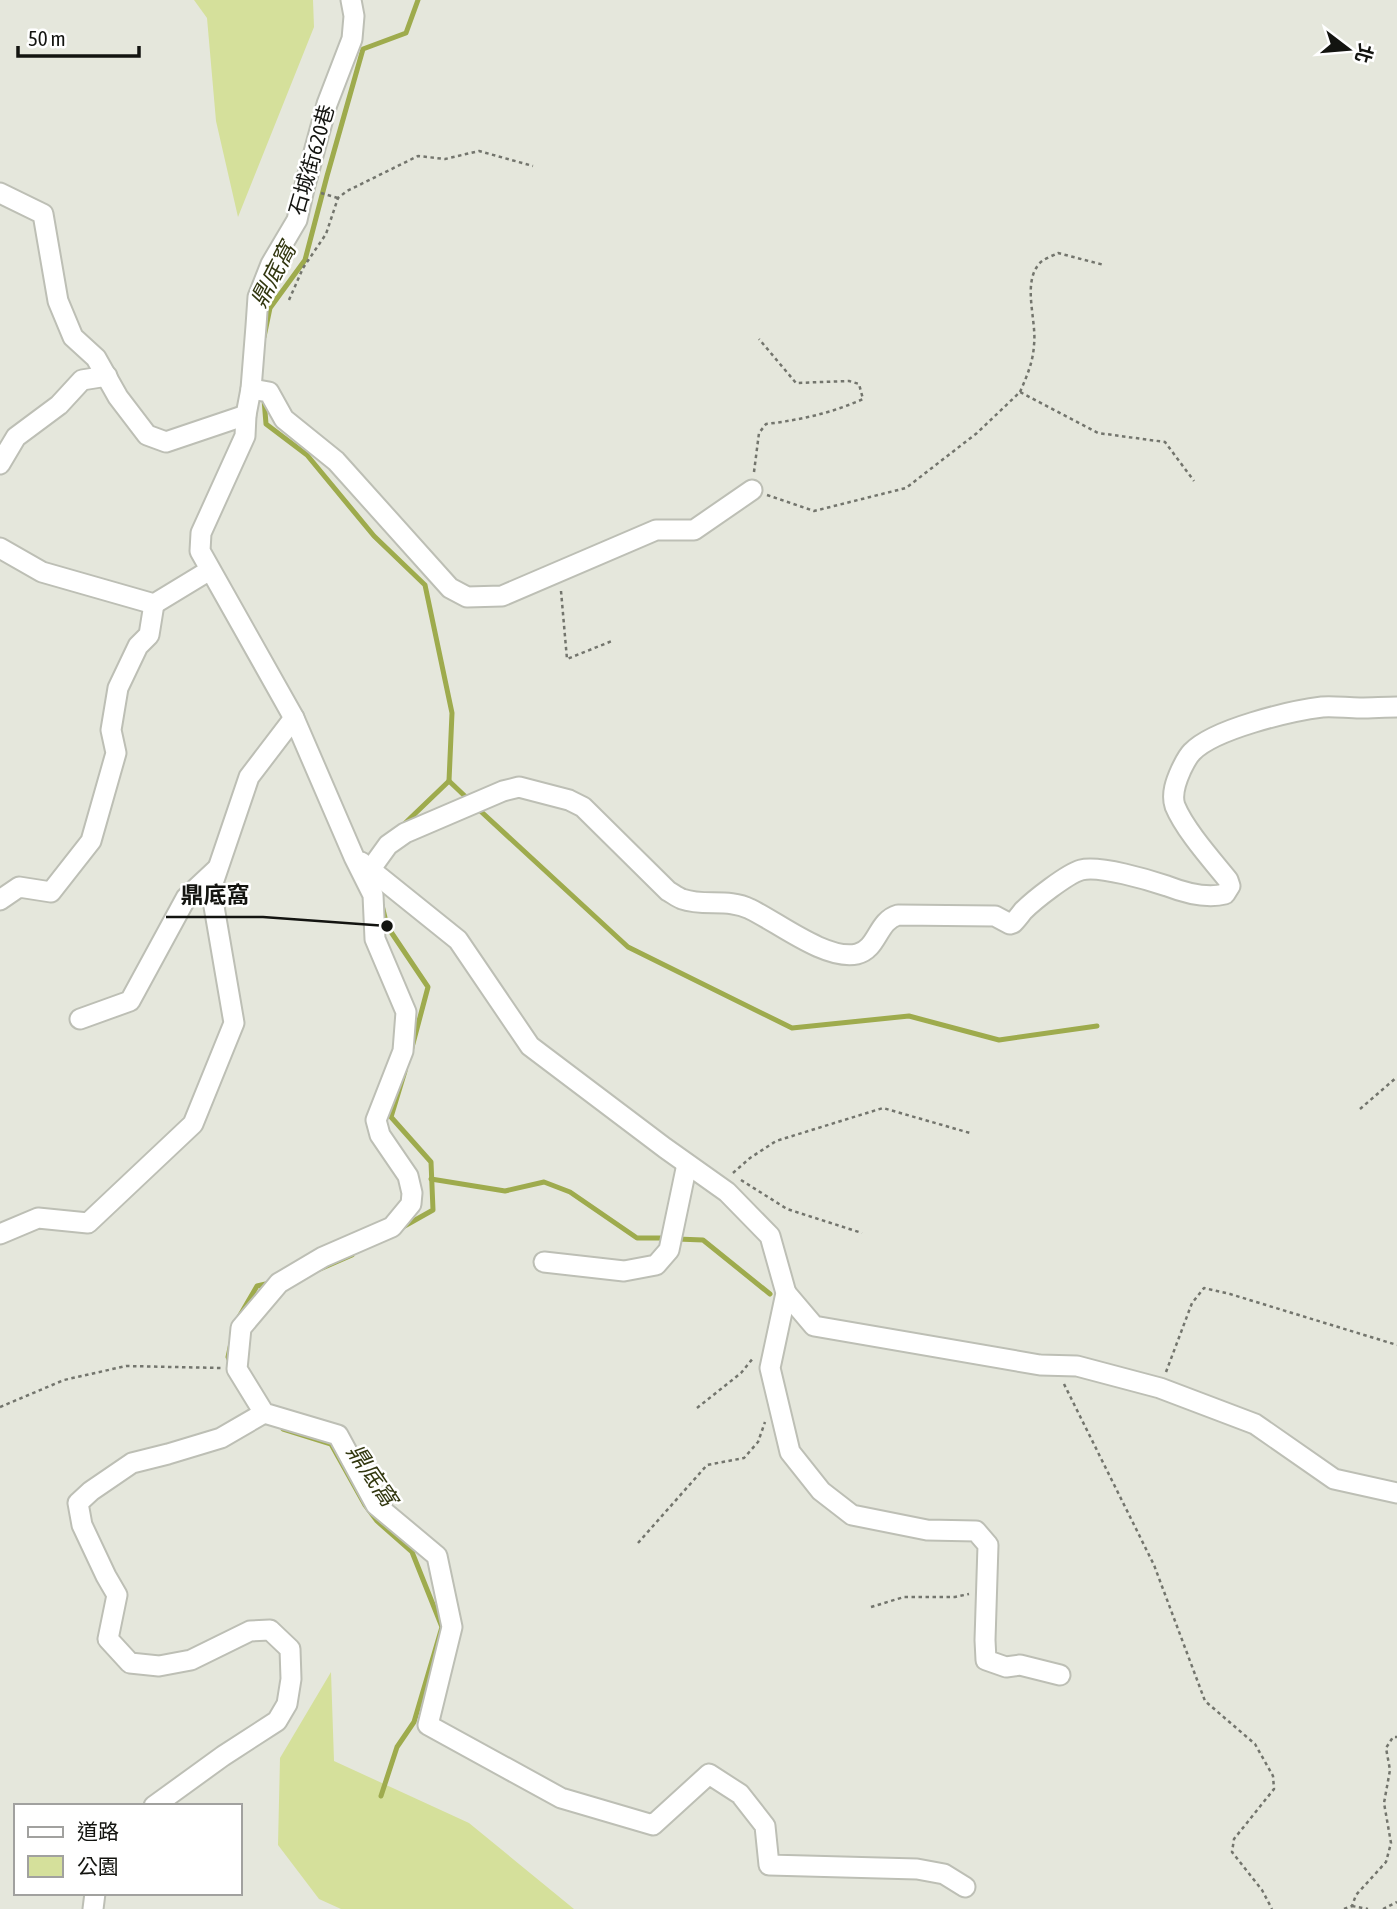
<svg xmlns="http://www.w3.org/2000/svg" width="1397" height="1909" viewBox="0 0 1397 1909" font-family="'Asap Condensed','Noto Sans TC',sans-serif">
	<rect width="100%" height="100%" fill="#e5e7dc"/>
	<!-- green -->
	<g fill="#d5e09b">
		<polygon points="194,0 313,0 314,27 238,217 216,121 207,18"/>
		<polygon points="331,1672 334,1761 469,1823 574,1909 341,1909 319,1899 278,1845 280,1758"/>
	</g>
	<g fill="none" stroke-linecap="round" stroke-linejoin="round">
		<!-- stream -->
		<g stroke="#9eab4d" stroke-width="5">
			<polyline points="264,337 270,308 305,260 327,176 363,49 406,33 418,0"/>
			<polyline points="264,399 266,424 307,455 374,536 425,585 452,713 449,781 400,828"/>
			<polyline points="449,781 468,799"/>
			<polyline points="475,806 628,947 792,1028 909,1016 999,1040 1097,1026"/>
			<polyline points="382,905 387,926 428,987 411,1051"/>
			<polyline points="431,1179 505,1191 544,1182 570,1192 637,1238 667,1238"/>
			<polyline points="401,1228 433,1210 431,1162 391,1117 405,1071"/>
			<polyline points="677,1239 703,1240 770,1294"/>
			<polyline points="320,1269 352,1255"/>
			<polyline points="239,1317 257,1286 270,1283"/>
			<polyline points="231,1343 228,1357 231,1364"/>
			<polyline points="283,1429 331,1444 365,1505 377,1521 412,1552 442,1627 414,1722 397,1747 381,1796"/>
		</g>
		<!-- minor casing -->
		<g stroke="#bdbfb5" stroke-width="23">
			<g id="minor">
				<polyline points="351,0 354,16 352,39 327,104 304,189 297,220 271,264 258,297 256,326 251,389 246,415 245,436 201,533 200,551 294,718 354,857 373,895 375,939 406,1012 403,1051 376,1120 380,1135 408,1176 412,1193 411,1204 392,1227 323,1257 279,1283 241,1328 237,1369 264,1413 338,1435 376,1505 437,1556 452,1627 428,1725 561,1798 653,1825 709,1774 740,1794 765,1826 769,1865 917,1869 944,1874 965,1887"/>
				<polyline points="0,193 43,214 58,301 73,337 96,358 118,397 147,435 166,442 246,415"/>
				<polyline points="251,389 269,392 284,419 336,461 450,588 467,597 502,596 656,530 694,530 752,490"/>
				<polyline points="0,464 16,437 59,405 82,380 107,376"/>
				<polyline points="0,548 42,572 154,604 210,570"/>
				<polyline points="361,862 458,940 530,1046 665,1148 727,1192 770,1236 786,1293 770,1368 790,1452 821,1491 852,1515 927,1530 976,1531 988,1545 985,1640 986,1660 1006,1667 1020,1665 1060,1675"/>
				<path d="M370 870 388 845 405 833 503 791 519 787 569 800 583 807 668 891C672 893 677 897 682 899 704 907 728 898 750 909 776 921 826 961 857 954 878 949 877 921 898 915L995 916 1010 924 1013 923C1017 919 1020 915 1023 911 1034 900 1067 874 1081 870 1099 865 1149 880 1167 886 1185 893 1206 899 1225 894L1230 886 1228 880C1211 859 1185 830 1175 806 1171 794 1176 781 1181 770 1184 764 1187 757 1192 752 1214 729 1290 711 1322 707 1334 706 1347 708 1360 708 1372 708 1385 707 1397 707"/>
				<polyline points="0,900 19,887 51,892 91,841 116,753 111,730 118,688 138,646 149,635 154,604"/>
				<polyline points="80,1019 130,1001 186,898 217,869"/>
				<polyline points="0,1234 38,1218 88,1223 193,1124 234,1023 211,889 249,777 294,718"/>
				<polyline points="544,1262 624,1271 656,1265 669,1250 687,1164"/>
				<polyline points="786,1293 814,1326 1040,1365 1077,1366 1160,1388 1255,1424 1334,1479 1397,1493"/>
				<polyline points="154,1806 223,1756 277,1721 287,1704 291,1679 290,1649 270,1630 250,1631 191,1660 159,1666 130,1663 108,1639 117,1595 106,1576 82,1525 78,1503 91,1491 132,1463 168,1454 221,1438 264,1413"/>
				<polyline points="93,1909 95,1893"/>
			</g>
		</g>
		<!-- path -->
		<g stroke="#73756d" stroke-width="2.5" stroke-dasharray="3.5 3.5" stroke-linecap="butt">
			<polyline points="321,193 338,198"/>
			<polyline points="289,300 303,268 326,234 338,198 347,191 418,156 445,159 479,151 533,166"/>
			<path d="M1020 392C1027 376 1033 362 1034 345 1037 321 1022 284 1039 264 1043 259 1052 256 1058 253L1104 265"/>
			<path d="M754 472 759 433 766 424C800 420 832 413 863 399L859 384 849 381 796 383 759 339"/>
			<polyline points="767,495 814,511 906,488 977,433 1020,392 1098,433 1165,442 1194,481"/>
			<polyline points="561,591 567,659 612,641"/>
			<polyline points="1360,1109 1397,1077"/>
			<polyline points="733,1173 750,1158 776,1141 883,1108 970,1133"/>
			<polyline points="741,1180 787,1209 862,1233"/>
			<polyline points="1166,1372 1192,1303 1204,1288 1230,1294 1397,1345"/>
			<polyline points="1064,1384 1154,1565 1205,1701 1255,1744 1273,1776 1274,1789 1234,1839 1232,1852 1262,1890 1272,1909"/>
			<polyline points="0,1407 64,1380 126,1366 221,1368"/>
			<polyline points="697,1408 741,1373 754,1357"/>
			<polyline points="638,1543 707,1465 744,1458 758,1442 765,1422"/>
			<polyline points="871,1607 904,1597 955,1597 969,1594"/>
			<polyline points="1352,1906 1368,1909"/>
			<polyline points="1344,1909 1352,1906 1356,1895 1386,1862 1391,1843 1384,1803 1390,1770 1386,1748 1393,1737 1397,1737"/>
			<polyline points="1383,1909 1397,1902"/>
		</g>
		<!-- minor -->
		<use href="#minor" stroke="#fff" stroke-width="19"/>
	</g>
	<g text-anchor="middle" stroke-width="5" stroke-linejoin="round" paint-order="stroke">
		<!-- street labels -->
		<g font-size="21" fill="#131410" stroke="#fff">
			<text transform="translate(312 160) rotate(-74)" y="7">石城街620巷</text>
		</g>
		<!-- water labels -->
		<g font-size="23" font-style="italic" fill="#32370f" stroke="#fff">
			<text transform="translate(273 275) rotate(-62)" y="8">鼎底窩</text>
			<text transform="translate(372 1475) rotate(56)" y="8">鼎底窩</text>
		</g>
	</g>
	<!-- callouts -->
	<path fill="none" stroke="#131410" stroke-width="2.5" d="M387 926L263 917H166"/>
	<circle fill="#131410" stroke="#fff" stroke-width="2.5" cx="387" cy="926" r="7"/>
	<g font-size="23" text-anchor="middle" font-weight="bold" fill="#131410" stroke="#fff" stroke-width="5" stroke-linejoin="round" paint-order="stroke">
		<text x="215" y="903">鼎底窩</text>
	</g>
	<!-- legend -->
	<rect x="14" y="1804" width="228" height="91" fill="#ffffff" stroke="#a1a19f" stroke-width="2"/>
	<rect x="28" y="1827" width="35" height="10" fill="#ffffff" stroke="#a1a19f" stroke-width="2"/>
	<text x="77" y="1839" font-size="21" fill="#131410">道路</text>
	<rect x="28" y="1856" width="35" height="21" fill="#d5e09b" stroke="#a1a19f" stroke-width="2"/>
	<text x="77" y="1874" font-size="21" fill="#131410">公園</text>
	<!-- north arrow -->
	<g transform="translate(1348 49) rotate(106)" stroke="#ffffff" stroke-width="5" paint-order="stroke">
	<path d="M0-5L12 26L0 18L-12 26Z" fill="#131410"/>
	<text y="-10" font-size="19" font-weight="bold" text-anchor="middle" fill="#131410">北</text>
	</g>
	<!-- scale -->
	<path d="M18 46v10h121v-10" fill="none" stroke="#131410" stroke-width="3.5"/>
	<text x="28" y="46" font-size="21" fill="#131410" stroke="#ffffff" stroke-width="5" paint-order="stroke">50 m</text>
</svg>
